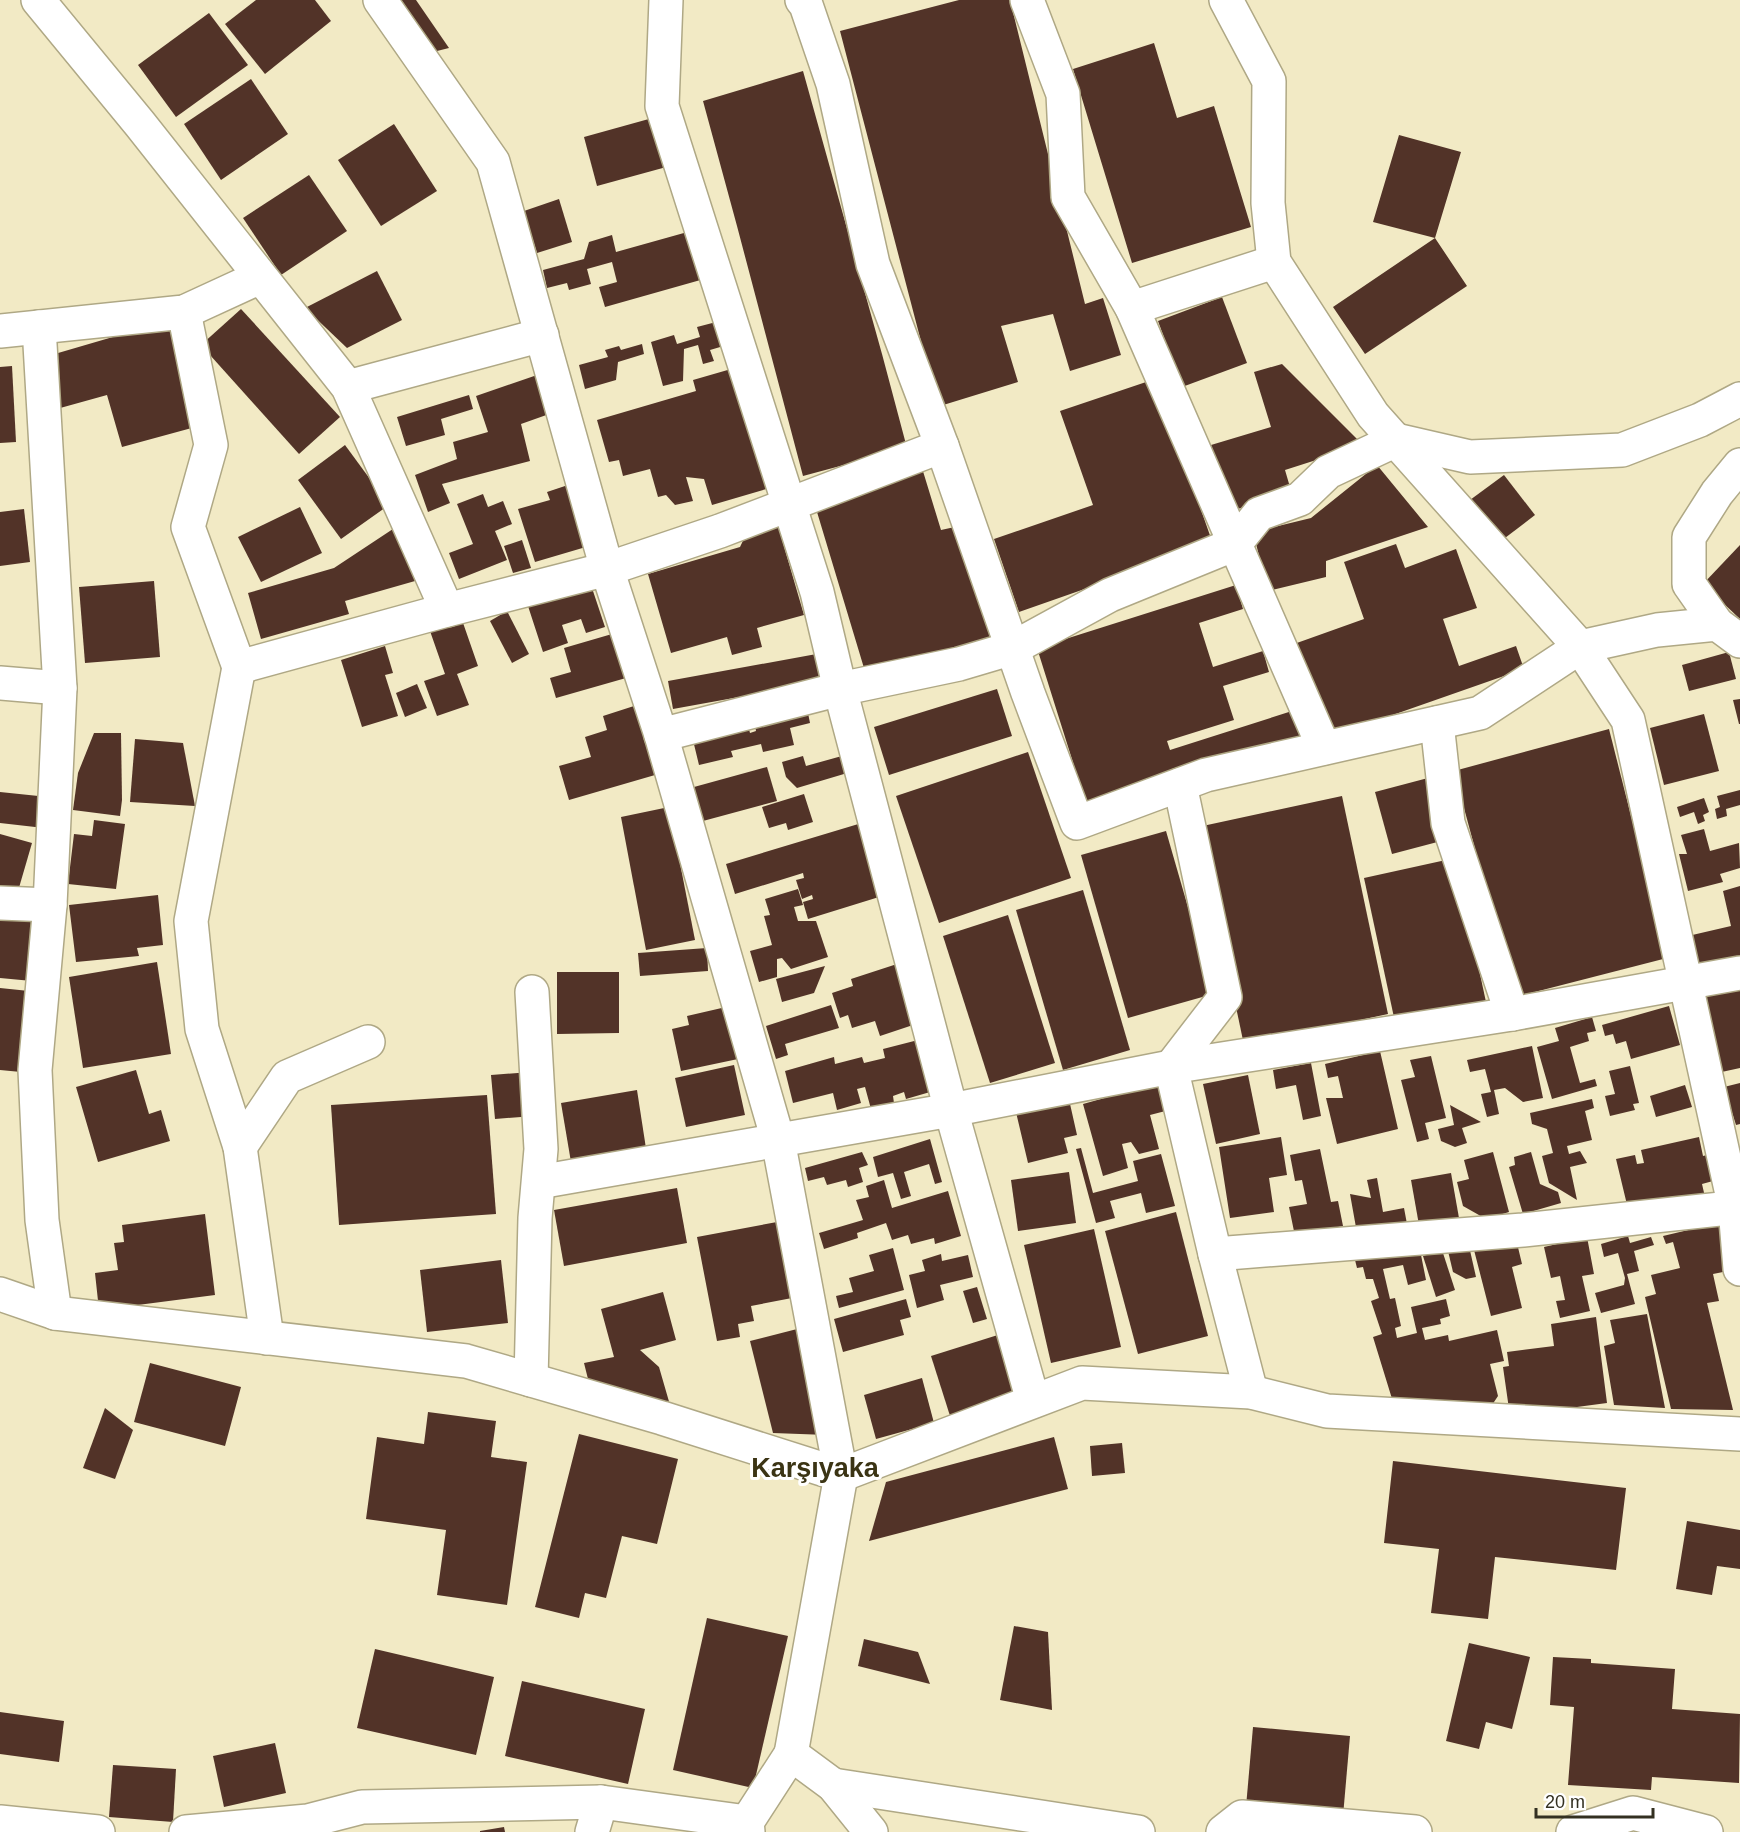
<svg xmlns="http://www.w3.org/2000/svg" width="1740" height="1832" viewBox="0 0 1740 1832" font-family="Arial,sans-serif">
	<rect width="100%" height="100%" fill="#f2eac5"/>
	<!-- building -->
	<g fill="#523328">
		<polygon points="256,0 315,0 331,21 265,74 225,24"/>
		<polygon points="392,0 416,0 449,48 429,53"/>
		<polygon points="959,0 1010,0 1085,304 1103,298 1121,355 1070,371 1053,314 1001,326 1018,382 940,406 923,349 840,31"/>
		<polygon points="209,13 248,65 176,117 138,65"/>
		<polygon points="1154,43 1177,118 1214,106 1251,227 1132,263 1073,69"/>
		<polygon points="803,71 882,354 907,448 803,476 737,226 703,101"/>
		<polygon points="251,79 288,134 221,180 184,124"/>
		<polygon points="656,117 670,166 597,186 584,137"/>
		<polygon points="394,124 437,191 381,226 338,160"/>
		<polygon points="1399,135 1461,152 1435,238 1467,286 1365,354 1333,307 1435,238 1373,222"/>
		<polygon points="309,175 347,231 281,275 243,218"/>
		<polygon points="559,199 572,242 537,253 524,211"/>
		<polygon points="691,231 704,279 605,307 599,287 617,282 612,262 587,269 591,284 569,290 567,283 547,288 543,270 584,259 589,242 612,235 616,252"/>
		<polygon points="377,271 402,320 347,348 305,308"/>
		<polygon points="1222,297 1247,363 1182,387 1158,321"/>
		<polygon points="241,309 340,417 299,454 201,345"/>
		<polygon points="171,320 199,426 122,447 107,395 53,410 41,358"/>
		<polygon points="720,321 727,345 710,350 714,361 703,364 698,345 684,349 683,381 663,386 651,342 674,335 677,344 700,337 697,327"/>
		<polygon points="642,344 644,354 618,362 616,380 585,389 579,365 608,357 605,350 619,346 621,350"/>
		<polygon points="1282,364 1363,445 1285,470 1292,494 1230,511 1211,445 1271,427 1254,372"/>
		<polygon points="12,366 16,442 0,443 0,367"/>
		<polygon points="738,367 773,487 712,505 704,479 686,477 693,501 675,505 666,495 658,497 650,469 623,476 619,460 609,462 597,420 696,391 693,380"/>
		<polygon points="540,374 552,413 521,424 530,461 442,484 450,503 428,512 415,475 457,459 453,442 488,432 476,396"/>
		<polygon points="1155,379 1213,544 1019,612 994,539 1093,505 1060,411"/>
		<polygon points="469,395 473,409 441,419 445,435 406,446 397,417"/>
		<polygon points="345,445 389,505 341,539 298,480"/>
		<polygon points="1377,465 1428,527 1326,561 1326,577 1268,591 1253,532 1311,518"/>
		<polygon points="922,468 941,530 964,525 998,640 867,678 814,502"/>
		<polygon points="1504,475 1535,515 1501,541 1470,500"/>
		<polygon points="577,482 596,544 535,562 518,509 550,500 547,492"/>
		<polygon points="483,494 488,507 503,501 512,524 495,531 507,560 459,579 449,553 473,544 457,504"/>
		<polygon points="300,507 322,553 261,582 238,537"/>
		<polygon points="24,509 30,562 0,566 0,512"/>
		<polygon points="776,519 804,615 757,628 762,647 732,655 727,637 671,653 648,574 740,547 750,526"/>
		<polygon points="399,525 415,581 345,601 349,614 261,639 248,593 334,568"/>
		<polygon points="522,540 531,568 513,573 504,546"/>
		<polygon points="1396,544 1405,568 1456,549 1477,608 1443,619 1459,666 1516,646 1524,669 1327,738 1294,644 1364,619 1344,562"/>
		<polygon points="1740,545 1740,619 1703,584"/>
		<polygon points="154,581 160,657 85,663 79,587"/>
		<polygon points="590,582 605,627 586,633 581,619 562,625 568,643 543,652 527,603"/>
		<polygon points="1236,585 1243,609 1199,623 1213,667 1263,651 1269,672 1223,686 1234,720 1167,741 1170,750 1292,711 1301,739 1087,807 1037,648"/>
		<polygon points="507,611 529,654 512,663 490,621"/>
		<polygon points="462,620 478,666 457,674 469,705 437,716 424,681 445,674 430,631"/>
		<polygon points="612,634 626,678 556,698 550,678 571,672 564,648"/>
		<polygon points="385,646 393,673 385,675 398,716 362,727 341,660"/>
		<polygon points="1729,652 1736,679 1689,691 1682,665"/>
		<polygon points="822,653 827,681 673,709 668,681"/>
		<polygon points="417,684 427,708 405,717 396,693"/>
		<polygon points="997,689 1012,736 889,775 874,727"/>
		<polygon points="1740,699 1740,724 1739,724 1733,700"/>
		<polygon points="634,706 655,775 569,800 559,766 591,757 585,737 607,730 603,716"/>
		<polygon points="807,708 810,723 790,728 794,745 763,752 761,744 731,751 733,757 699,765 692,736 747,722 750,733 756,731 754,721"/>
		<polygon points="1704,714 1719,771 1664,785 1650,728"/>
		<polygon points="1609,729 1667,958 1515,997 1454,771"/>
		<polygon points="94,733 121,733 122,800 120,816 73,810 78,773"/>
		<polygon points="135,739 183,743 195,806 130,802"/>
		<polygon points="1028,752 1071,878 939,923 896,796"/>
		<polygon points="849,754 854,771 797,788 786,777 782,762 803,756 806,766"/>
		<polygon points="767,767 777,801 703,821 694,787"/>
		<polygon points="1428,778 1445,840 1392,854 1375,792"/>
		<polygon points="1740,790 1740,805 1726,809 1727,816 1717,819 1715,809 1720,807 1717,796"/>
		<polygon points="0,792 48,797 44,828 0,823"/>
		<polygon points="804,794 813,822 788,830 786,823 769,828 762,807"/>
		<polygon points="1342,796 1388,1014 1244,1045 1198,827"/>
		<polygon points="1704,798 1709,812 1703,815 1705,821 1698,824 1694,812 1680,817 1677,807"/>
		<polygon points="669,807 695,940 646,950 621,817"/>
		<polygon points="94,820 125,824 116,889 68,884 74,834 92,836"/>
		<polygon points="865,822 879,897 808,919 803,902 813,899 812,895 802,899 796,880 804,878 803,873 735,894 726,864"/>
		<polygon points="1704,829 1710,851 1739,843 1740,868 1720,874 1723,882 1688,891 1679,854 1687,854 1681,835"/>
		<polygon points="1166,831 1213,994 1128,1018 1081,855"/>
		<polygon points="0,834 32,843 16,898 0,894"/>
		<polygon points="1455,858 1486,1002 1395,1022 1364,878"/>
		<polygon points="1740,886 1740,958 1696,968 1688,936 1731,926 1723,891"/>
		<polygon points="798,889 803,905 794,907 798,921 816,921 828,957 791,969 782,958 777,959 777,977 759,982 750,951 772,945 764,916 770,915 765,899"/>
		<polygon points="1083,890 1130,1050 1063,1070 1016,910"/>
		<polygon points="158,895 163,945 137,948 139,956 76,962 69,905"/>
		<polygon points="0,910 37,913 32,981 0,978"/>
		<polygon points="1008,915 1055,1063 990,1083 943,936"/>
		<polygon points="707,948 708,971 640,976 638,953"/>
		<polygon points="157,962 171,1054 83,1068 69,977"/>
		<polygon points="897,964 916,1024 880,1036 875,1021 852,1028 848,1015 840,1018 832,993 853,986 851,979"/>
		<polygon points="825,966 814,993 782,1002 776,979"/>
		<polygon points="557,972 619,972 619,1033 557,1034"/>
		<polygon points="1740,985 1740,1068 1717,1073 1700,993"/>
		<polygon points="0,988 29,991 21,1072 0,1070"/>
		<polygon points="831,1005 839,1028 785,1044 788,1055 776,1059 766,1026"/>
		<polygon points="1669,1006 1680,1045 1631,1059 1626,1041 1616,1044 1613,1034 1605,1036 1602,1025"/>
		<polygon points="726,1007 738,1059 681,1071 672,1029 689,1025 687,1016"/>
		<polygon points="1592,1017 1596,1031 1587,1033 1589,1041 1570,1047 1580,1083 1595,1079 1597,1086 1552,1099 1537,1047 1559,1041 1555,1028"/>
		<polygon points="922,1039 937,1090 906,1099 904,1092 893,1096 894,1103 871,1109 865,1087 857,1089 861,1103 837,1110 833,1093 793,1103 785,1071 834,1057 835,1064 862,1057 864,1063 885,1058 883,1049"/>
		<polygon points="1532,1046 1543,1098 1523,1102 1505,1088 1494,1090 1499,1114 1487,1117 1481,1094 1491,1092 1485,1069 1470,1072 1467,1060"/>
		<polygon points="1380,1051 1398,1129 1337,1144 1326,1098 1343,1098 1338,1076 1328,1078 1325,1064"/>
		<polygon points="1431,1056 1446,1118 1425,1123 1429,1139 1417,1142 1401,1080 1415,1077 1410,1060"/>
		<polygon points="1311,1063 1321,1116 1303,1120 1296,1085 1276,1089 1273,1070"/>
		<polygon points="734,1065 745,1115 686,1127 675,1078"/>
		<polygon points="1630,1066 1639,1103 1633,1104 1635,1110 1610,1116 1605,1096 1615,1094 1609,1071"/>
		<polygon points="136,1070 149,1114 161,1110 170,1141 98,1162 76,1087"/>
		<polygon points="531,1072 534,1116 495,1119 491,1075"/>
		<polygon points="1248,1075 1260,1134 1216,1144 1203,1084"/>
		<polygon points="1169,1080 1177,1108 1150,1115 1159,1149 1139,1154 1131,1142 1122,1144 1128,1168 1103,1176 1083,1104"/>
		<polygon points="1740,1083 1740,1124 1736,1125 1724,1087"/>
		<polygon points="1685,1085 1692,1107 1656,1117 1650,1096"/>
		<polygon points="637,1090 647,1155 572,1168 561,1103"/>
		<polygon points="487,1095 496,1214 339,1225 331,1105"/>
		<polygon points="1068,1095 1077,1135 1064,1138 1068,1153 1028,1163 1015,1108"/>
		<polygon points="1592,1099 1594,1108 1585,1111 1592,1140 1567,1146 1569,1154 1580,1151 1587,1163 1570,1167 1577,1200 1549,1183 1542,1156 1553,1153 1547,1129 1532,1124 1530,1113"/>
		<polygon points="1450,1105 1481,1122 1462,1128 1467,1143 1455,1147 1441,1141 1438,1129 1454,1125"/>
		<polygon points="1281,1137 1287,1175 1269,1178 1274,1212 1230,1218 1219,1147"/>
		<polygon points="1699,1137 1703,1156 1707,1155 1713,1181 1702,1184 1705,1197 1629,1213 1616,1159 1635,1155 1637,1164 1644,1163 1641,1150"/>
		<polygon points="930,1139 942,1182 935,1184 929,1164 904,1172 911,1196 901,1199 893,1173 878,1177 873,1157"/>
		<polygon points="1081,1148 1093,1193 1138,1181 1133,1161 1161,1154 1175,1206 1146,1213 1141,1193 1110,1201 1115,1218 1096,1223 1076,1149"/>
		<polygon points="1320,1149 1331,1202 1338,1201 1343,1226 1295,1236 1289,1207 1307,1204 1302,1180 1295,1181 1290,1155"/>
		<polygon points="862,1152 868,1165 859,1168 863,1182 848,1187 846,1180 827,1185 824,1177 808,1181 805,1168"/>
		<polygon points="1493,1152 1509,1212 1486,1219 1463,1206 1457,1182 1469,1179 1464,1160"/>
		<polygon points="1531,1152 1540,1184 1558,1192 1561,1203 1523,1214 1509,1167 1515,1165 1514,1157"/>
		<polygon points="1069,1172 1076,1223 1018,1231 1011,1180"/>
		<polygon points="1451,1173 1459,1218 1419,1225 1411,1180"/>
		<polygon points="1377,1178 1383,1212 1404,1208 1407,1224 1357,1233 1350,1194 1371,1198 1367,1180"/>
		<polygon points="884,1180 892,1208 948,1191 961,1236 935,1244 934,1238 911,1244 908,1235 892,1240 886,1223 857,1233 858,1238 824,1249 819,1233 863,1220 856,1200 869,1197 866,1186"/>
		<polygon points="677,1188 687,1243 564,1266 554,1210"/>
		<polygon points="1176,1212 1208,1336 1138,1354 1105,1231"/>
		<polygon points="205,1214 215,1295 99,1310 95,1273 118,1270 114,1243 124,1242 122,1225"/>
		<polygon points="777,1222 792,1298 751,1306 754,1321 738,1324 740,1337 717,1341 697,1237"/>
		<polygon points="1722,1222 1733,1270 1713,1274 1719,1301 1707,1303 1733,1410 1671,1409 1645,1297 1656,1294 1651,1275 1680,1268 1673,1242 1666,1244 1663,1236"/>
		<polygon points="1094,1229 1121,1347 1051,1363 1024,1245"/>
		<polygon points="1628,1236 1630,1243 1651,1237 1654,1245 1634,1251 1639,1271 1627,1274 1635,1304 1601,1313 1595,1293 1624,1285 1625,1278 1618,1253 1604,1257 1601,1244"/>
		<polygon points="1587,1237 1594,1274 1582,1276 1590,1311 1560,1318 1556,1301 1565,1300 1560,1276 1551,1278 1544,1247"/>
		<polygon points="1516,1239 1522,1264 1512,1267 1522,1308 1491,1316 1474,1250"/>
		<polygon points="1419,1245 1426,1280 1408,1285 1403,1265 1383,1269 1390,1299 1395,1298 1401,1326 1395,1328 1397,1338 1417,1333 1411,1307 1446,1299 1450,1316 1440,1319 1441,1324 1422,1328 1425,1340 1448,1335 1449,1341 1497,1330 1504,1361 1490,1364 1498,1396 1492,1405 1393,1402 1373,1337 1382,1334 1371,1301 1379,1298 1373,1279 1366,1279 1363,1267 1357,1268 1355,1260"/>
		<polygon points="1469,1246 1476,1277 1466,1279 1453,1272 1448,1251"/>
		<polygon points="893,1248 904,1290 839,1308 836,1296 853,1292 849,1278 874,1271 869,1255"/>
		<polygon points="1442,1250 1455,1290 1436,1297 1423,1256"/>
		<polygon points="941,1254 942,1261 968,1255 973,1277 940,1285 944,1300 917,1308 909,1275 925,1271 922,1260"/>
		<polygon points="501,1260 508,1323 427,1332 420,1270"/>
		<polygon points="977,1287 987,1319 973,1323 963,1291"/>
		<polygon points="663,1292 676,1340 640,1350 659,1367 670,1405 589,1383 584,1363 614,1357 601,1309"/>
		<polygon points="906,1299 911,1317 900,1320 904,1335 843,1352 834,1319"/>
		<polygon points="1647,1314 1665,1408 1614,1405 1604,1346 1615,1343 1610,1320"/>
		<polygon points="1596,1317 1607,1403 1510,1416 1503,1367 1509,1366 1507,1352 1554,1346 1551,1324"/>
		<polygon points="801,1328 827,1435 773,1433 750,1341"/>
		<polygon points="1001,1334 1020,1397 951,1419 931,1356"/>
		<polygon points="150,1363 241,1387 225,1446 134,1422"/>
		<polygon points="922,1378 934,1423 876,1439 864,1395"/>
		<polygon points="105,1408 133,1430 115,1479 83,1468"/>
		<polygon points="428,1412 496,1421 491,1457 527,1462 507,1605 437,1595 446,1530 366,1519 377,1437 424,1444"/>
		<polygon points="579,1434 678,1459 657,1544 622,1536 606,1598 585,1593 579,1618 535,1607"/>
		<polygon points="1054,1437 1068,1489 869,1541 886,1482"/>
		<polygon points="1122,1443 1125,1473 1092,1476 1090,1446"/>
		<polygon points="1393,1461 1626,1488 1616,1570 1495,1557 1488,1619 1431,1613 1439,1549 1384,1543"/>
		<polygon points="1687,1521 1740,1530 1740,1569 1717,1566 1712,1595 1676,1589"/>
		<polygon points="707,1618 788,1636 753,1788 673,1770"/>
		<polygon points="1014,1626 1048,1632 1052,1710 1000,1700"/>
		<polygon points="864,1639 918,1652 930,1684 858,1666"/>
		<polygon points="1469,1643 1530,1657 1512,1729 1486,1722 1479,1749 1446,1741"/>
		<polygon points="375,1649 494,1677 476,1755 357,1728"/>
		<polygon points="1553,1657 1591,1659 1591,1663 1675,1669 1672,1709 1740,1714 1739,1783 1652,1777 1651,1790 1568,1785 1574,1707 1550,1705"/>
		<polygon points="522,1681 645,1709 628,1784 505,1756"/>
		<polygon points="0,1712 64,1721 59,1762 0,1754"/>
		<polygon points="1253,1727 1350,1736 1343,1816 1246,1807"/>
		<polygon points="275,1743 286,1793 224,1807 213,1756"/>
		<polygon points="113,1765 176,1769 173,1822 109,1817"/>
		<polygon points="504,1827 505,1832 480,1832 480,1831"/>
	</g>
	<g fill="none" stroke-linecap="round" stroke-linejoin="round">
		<!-- minor casing -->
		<g stroke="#afa885" stroke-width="36">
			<g id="minor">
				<polyline points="38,0 140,124 348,387 447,610"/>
				<polyline points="380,0 493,162 607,569 661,735 778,1140 841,1475 791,1754 833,1785 871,1832"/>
				<polyline points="666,0 662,106 817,592 840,689 951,1110 1033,1401"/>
				<polyline points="802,0 806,5 833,84 873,264 942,446 1028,693 1077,823 1206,775 1480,713 1580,647 1657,630 1717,624 1740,641"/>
				<polyline points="1027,0 1063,94 1068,197 1132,308 1324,748"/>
				<polyline points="1226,0 1269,81 1268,203 1274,262 1373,415 1580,647 1628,720 1735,1208 1740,1269"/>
				<polyline points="1132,308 1274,262"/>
				<polyline points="184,312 211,445 188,527 239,667 447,610 607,569 720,531 942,446"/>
				<polyline points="39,327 60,688 50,905 35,1070 42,1220 55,1313"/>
				<polyline points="0,331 184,312 260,277"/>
				<polyline points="348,387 542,335"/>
				<polyline points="1717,624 1689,584 1689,537 1717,493 1740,465"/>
				<polyline points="239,667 191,921 202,1029 240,1147 267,1338"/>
				<polyline points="0,683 60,688"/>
				<polyline points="1437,723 1448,823 1512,1014"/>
				<polyline points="661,735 840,689 959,664 1013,648 1110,595 1235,544 1259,514 1300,499 1328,472 1396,440 1470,457 1622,450 1700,420 1740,399"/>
				<polyline points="1180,785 1225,997 1171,1067 1215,1254 1251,1392"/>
				<polyline points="0,903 50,905"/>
				<polyline points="240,1147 287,1077 368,1042"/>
				<polyline points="539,1182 951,1110 1171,1067 1512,1014 1740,973"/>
				<polyline points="1215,1254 1523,1230 1740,1207"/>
				<polyline points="0,1294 55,1313 466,1361 662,1418 841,1475 1082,1383 1251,1392 1327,1411 1740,1434"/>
				<polyline points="531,1380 535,1218 541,1149 532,992"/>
				<polyline points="833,1785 1138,1832"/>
				<polyline points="0,1822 98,1832"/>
				<polyline points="186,1832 308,1821 362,1807 601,1802 747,1822"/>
				<polyline points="592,1832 601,1802"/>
				<polyline points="748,1832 747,1822 791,1754"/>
				<polyline points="1223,1832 1242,1817 1415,1832"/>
				<polyline points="1573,1832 1633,1813 1706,1832"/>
			</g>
		</g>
		<!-- minor -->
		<use href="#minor" stroke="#fff" stroke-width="33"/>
	</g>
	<g text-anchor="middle" stroke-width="6" stroke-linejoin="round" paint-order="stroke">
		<!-- district labels -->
		<g font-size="27" font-weight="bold" fill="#3b3414" stroke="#fff">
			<text x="815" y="1477">Karşıyaka</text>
		</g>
	</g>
	<!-- scale -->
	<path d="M1536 1808v9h117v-9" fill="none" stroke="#333021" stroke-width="3"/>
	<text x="1545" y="1808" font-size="18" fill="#333021" stroke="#ffffff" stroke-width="4.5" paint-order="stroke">20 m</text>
</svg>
